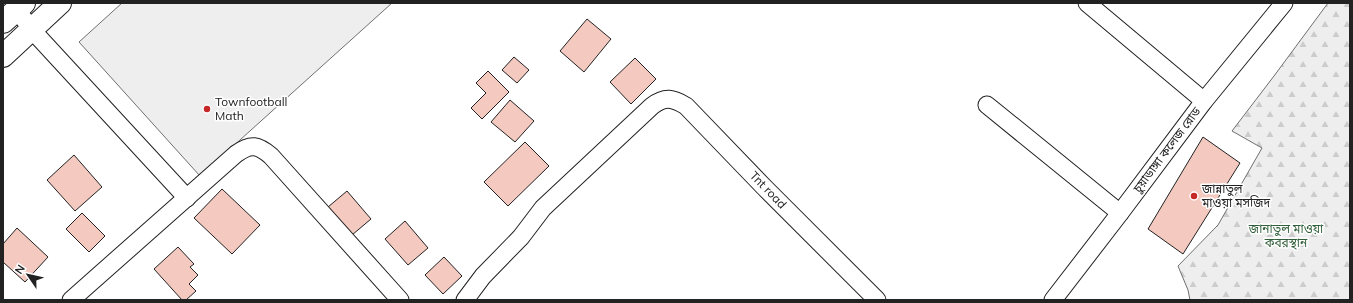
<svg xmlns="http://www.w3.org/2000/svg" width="1353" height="303" viewBox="0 0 1353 303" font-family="Mulish,'Noto Sans Bengali',sans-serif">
	<defs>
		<pattern id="forest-firs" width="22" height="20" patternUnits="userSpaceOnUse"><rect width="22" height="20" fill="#eee"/><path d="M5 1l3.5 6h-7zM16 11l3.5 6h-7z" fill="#ccc"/></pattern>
	</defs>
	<rect width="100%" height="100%" fill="#fff"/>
	<!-- green -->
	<polygon fill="#eee" stroke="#6f6f6f" points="122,3 392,3 200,176 79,42"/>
	<!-- forest -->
	<polygon fill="url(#forest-firs)" stroke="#6f6f6f" points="1328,3 1350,3 1350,300 1190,300 1188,290 1178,266 1218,225 1262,148 1232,131 1274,76"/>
	<!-- building -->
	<g fill="#f3c9c0" stroke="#222">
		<polygon points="587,19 611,39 584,72 560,51"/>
		<polygon points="514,57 529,70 517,83 502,70"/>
		<polygon points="635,58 656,79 631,104 610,82"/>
		<polygon points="488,71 509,92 482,119 471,108 486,93 476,83"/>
		<polygon points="510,100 534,121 515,142 491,122"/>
		<polygon points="1203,137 1240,163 1183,254 1148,229"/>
		<polygon points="525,142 549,166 508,206 484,182"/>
		<polygon points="74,155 102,187 75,211 47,180"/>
		<polygon points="222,189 260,225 232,254 194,218"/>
		<polygon points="347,191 371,219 352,235 328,207"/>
		<polygon points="82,213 105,236 89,252 66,229"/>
		<polygon points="405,221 428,248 408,265 385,239"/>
		<polygon points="17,228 48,257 25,282 3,262 3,244"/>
		<polygon points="178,247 194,264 190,267 198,275 189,284 196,291 186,300 182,300 154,269"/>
		<polygon points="444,257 462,276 443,294 425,275"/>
	</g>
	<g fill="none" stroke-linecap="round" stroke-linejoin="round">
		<!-- street casing -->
		<g stroke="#222" stroke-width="19">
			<g id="street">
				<polyline points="1087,3 1204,101"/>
				<polyline points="17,10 32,30 187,198"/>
				<polyline points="987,105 1120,213"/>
				<path d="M71 300 236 154C251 143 258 145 271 156L400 300"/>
				<path d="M465 300 483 276 521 237 543 208 652 106C665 96 673 98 686 106L765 188 877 300"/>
				<polyline points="1053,300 1120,213 1204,101 1284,3"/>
			</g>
		</g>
		<!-- primary casing -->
		<g stroke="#222" stroke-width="24">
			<g id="primary">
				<polyline points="3,22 24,3"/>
				<polyline points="3,56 60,3"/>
			</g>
		</g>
		<!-- street -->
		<use href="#street" stroke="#fff" stroke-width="17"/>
		<!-- primary -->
		<use href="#primary" stroke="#fff" stroke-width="22"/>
	</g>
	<!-- markers -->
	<g fill="#c62828" stroke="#fff" stroke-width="1.5">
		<circle cx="207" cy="109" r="4"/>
		<circle cx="1194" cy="196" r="4"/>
	</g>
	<g text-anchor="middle" stroke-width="3" stroke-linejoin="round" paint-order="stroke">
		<!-- poi labels -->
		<g font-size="12" fill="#222" stroke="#fff" text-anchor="start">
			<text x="215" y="106">Townfootball<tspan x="215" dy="14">Math</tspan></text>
			<text x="1202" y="193">জান্নাতুল<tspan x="1202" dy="14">মাওয়া মসজিদ</tspan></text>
		</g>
		<!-- street labels -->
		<g font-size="12" fill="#222" stroke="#fff">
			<text transform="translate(1167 150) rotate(-53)" y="4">চুয়াডাঙ্গা কলেজ রোড</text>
			<text transform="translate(768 190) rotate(46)" y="4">Tnt road</text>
		</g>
		<!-- park labels -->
		<g font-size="12" fill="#2f5e38" stroke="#fff">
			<text x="1286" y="233">জানাতুল মাওয়া<tspan x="1286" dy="14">কবরস্থান</tspan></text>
		</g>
	</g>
	<!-- border -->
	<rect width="1353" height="303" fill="none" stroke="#222222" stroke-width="8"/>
	<!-- north arrow -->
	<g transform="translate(28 275) rotate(304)" stroke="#ffffff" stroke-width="3" paint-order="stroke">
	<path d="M0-3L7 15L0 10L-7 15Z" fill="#222222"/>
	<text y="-6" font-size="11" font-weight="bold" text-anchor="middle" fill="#222222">N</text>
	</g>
</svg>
